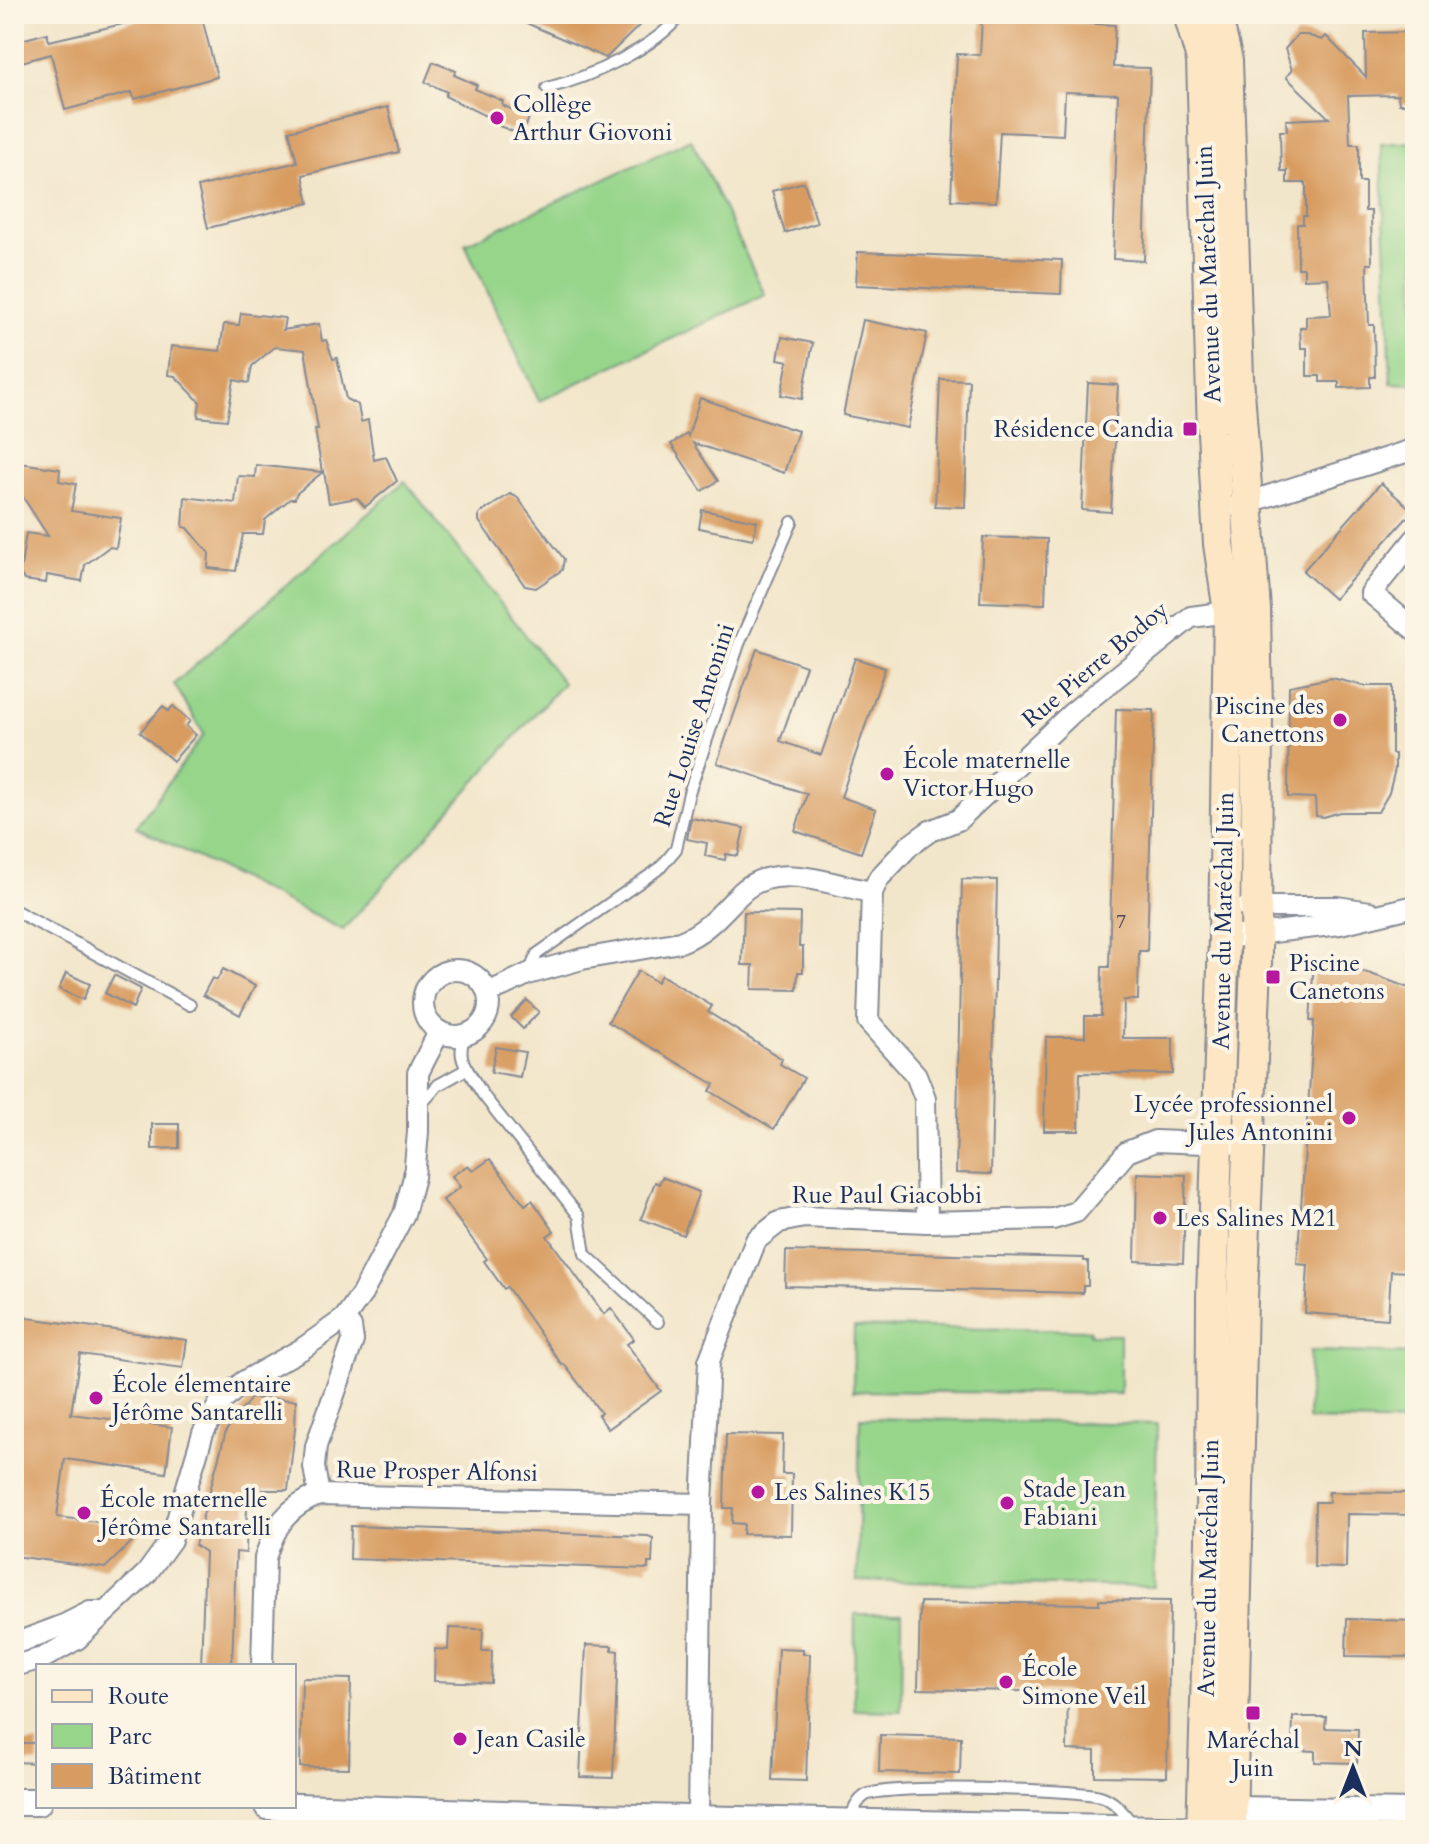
<svg xmlns="http://www.w3.org/2000/svg" width="1429" height="1844" viewBox="0 0 1429 1844" font-family="Cardo,serif">
	<rect width="100%" height="100%" fill="#fcf5e5"/>
	<filter id="ink" filterUnits="userSpaceOnUse"><feTurbulence type="fractalNoise" baseFrequency=".0125" numOctaves="2"/><feDisplacementMap in="SourceGraphic" scale="16" xChannelSelector="R" yChannelSelector="G"/><feConvolveMatrix kernelMatrix="1 2 1 2 8 2 1 2 1" color-interpolation-filters="sRGB"/></filter>
	<filter id="wash" filterUnits="userSpaceOnUse"><feTurbulence type="fractalNoise" baseFrequency=".006" numOctaves="4" result="noise"/><feDisplacementMap in="SourceGraphic" scale="32" xChannelSelector="R" yChannelSelector="G"/><feGaussianBlur stdDeviation="1.8" result="paint"/><feColorMatrix in="noise" values="0 0 0 0 0 0 0 0 0 0 0 0 0 0 0 0 0 1.4 0 .05"/><feComposite in="paint" operator="in"/></filter>
	<g filter="url(#wash)">
		<rect width="100%" height="100%" fill="#f2e6ca"/>
		<!-- green -->
		<g fill="#97d58b" stroke="#598274" stroke-width="2">
			<polygon points="691,139 765,295 539,401 465,244"/>
			<polygon points="1415,142 1415,384 1391,383 1381,144"/>
			<polygon points="405,481 563,683 343,930 136,827 204,734 174,684"/>
			<polygon points="854,1327 1090,1330 1090,1335 1120,1335 1120,1394 853,1391"/>
			<polygon points="1310,1351 1415,1354 1415,1423 1308,1420"/>
			<polygon points="860,1418 1157,1424 1154,1587 857,1581"/>
			<polygon points="855,1614 902,1614 901,1711 854,1710"/>
		</g>
		<g id="blocks">
			<!-- building -->
			<g fill="#d89c60">
				<polygon points="166,14 201,14 217,77 134,99 132,92 65,110 51,54 18,63 14,42 47,33 49,41"/>
				<polygon points="506,14 651,14 606,58"/>
				<polygon points="982,18 1115,25 1113,67 1150,68 1144,261 1113,259 1118,94 1065,92 1063,135 1000,132 996,202 951,200 957,54 980,55"/>
				<polygon points="1415,32 1415,104 1399,104 1398,95 1348,96 1350,144 1359,144 1359,182 1365,182 1365,211 1371,211 1372,264 1367,264 1368,296 1369,325 1374,325 1375,377 1370,377 1370,387 1339,388 1339,382 1320,382 1320,376 1307,376 1307,348 1301,348 1300,327 1306,327 1306,316 1331,315 1328,278 1304,279 1304,268 1298,268 1297,224 1303,224 1303,216 1306,216 1306,183 1287,183 1287,171 1281,171 1280,131 1287,131 1286,120 1329,118 1286,77 1292,70 1285,49 1297,35 1307,35 1322,40 1326,36 1366,77 1365,33"/>
				<polygon points="433,62 456,71 454,75 477,85 475,89 503,101 502,105 529,117 525,129 517,133 494,124 494,120 445,96 447,92 425,82"/>
				<polygon points="388,107 399,152 303,175 309,203 208,228 198,187 297,162 289,131"/>
				<polygon points="804,182 817,223 785,233 772,191"/>
				<polygon points="858,252 1062,260 1061,294 856,285"/>
				<polygon points="241,313 285,318 283,330 319,324 322,341 326,340 333,359 337,358 346,399 358,405 361,422 368,420 374,460 386,457 397,481 365,507 357,498 329,503 324,471 296,494 295,499 290,499 265,520 263,534 243,534 236,571 208,568 209,553 188,528 183,527 185,497 235,503 238,476 255,477 256,465 322,472 315,429 318,429 305,350 275,347 252,366 249,383 234,380 227,420 198,417 200,402 175,376 168,375 171,346 220,351 224,324 239,325"/>
				<polygon points="863,320 927,333 908,428 843,415"/>
				<polygon points="782,337 813,343 802,399 781,395 788,361 778,359"/>
				<polygon points="940,379 969,380 965,507 935,506"/>
				<polygon points="1088,383 1118,385 1111,512 1082,510"/>
				<polygon points="700,398 798,431 784,473 693,443 718,481 702,491 671,444 687,434 688,436"/>
				<polygon points="14,462 60,469 59,481 76,484 71,511 121,518 116,548 109,547 85,565 82,581 47,575 46,583 24,580 20,573 26,533 48,536 21,494 14,493"/>
				<polygon points="1381,483 1413,511 1334,599 1303,571"/>
				<polygon points="510,494 517,497 564,559 562,570 536,588 525,586 479,521 479,514"/>
				<polygon points="702,510 757,521 753,539 699,528"/>
				<polygon points="983,537 1047,539 1045,604 980,602"/>
				<polygon points="757,649 806,666 780,741 821,755 855,658 885,668 841,797 876,809 861,853 795,831 807,794 717,763"/>
				<polygon points="1332,678 1364,686 1392,686 1392,754 1395,754 1395,769 1389,793 1378,812 1340,812 1323,817 1316,816 1315,798 1288,797 1289,686"/>
				<polygon points="163,706 168,711 173,706 190,721 186,726 196,735 173,761 140,732"/>
				<polygon points="1116,709 1154,710 1147,951 1139,951 1138,1000 1124,1000 1123,1038 1173,1038 1173,1074 1080,1073 1079,1131 1044,1131 1046,1037 1085,1037 1085,1016 1101,1016 1102,967 1109,967"/>
				<polygon points="691,818 744,828 738,856 726,854 725,860 705,856 707,843 687,839"/>
				<polygon points="962,879 997,880 991,1174 956,1173"/>
				<polygon points="744,912 800,913 799,947 803,947 803,972 798,972 797,990 752,989 753,965 742,965"/>
				<polygon points="1314,960 1371,974 1415,990 1415,1234 1412,1234 1409,1272 1391,1271 1388,1319 1305,1313 1308,1265 1297,1264 1314,1021 1310,1021"/>
				<polygon points="223,969 255,986 240,1015 203,995 212,978 217,980"/>
				<polygon points="638,971 657,982 661,975 712,1006 708,1012 782,1059 780,1064 804,1078 774,1129 710,1091 714,1084 608,1022"/>
				<polygon points="66,973 90,984 83,1000 59,989"/>
				<polygon points="114,975 141,989 133,1008 105,993"/>
				<polygon points="527,1000 539,1012 523,1029 511,1017"/>
				<polygon points="496,1047 525,1052 520,1077 491,1072"/>
				<polygon points="152,1124 179,1124 179,1148 152,1149"/>
				<polygon points="490,1159 525,1205 532,1200 554,1231 547,1236 604,1314 611,1308 634,1339 627,1344 661,1391 608,1429 598,1415 601,1413 564,1364 562,1365 507,1287 504,1289 484,1261 487,1259 443,1200 460,1187 452,1176 468,1165 473,1171"/>
				<polygon points="1137,1173 1186,1175 1183,1263 1135,1261"/>
				<polygon points="662,1177 699,1192 683,1235 641,1219 655,1182 659,1184"/>
				<polygon points="786,1251 1084,1258 1084,1261 1088,1261 1088,1286 1083,1286 1083,1293 785,1286"/>
				<polygon points="14,1316 187,1340 183,1368 80,1354 71,1414 172,1427 166,1473 65,1459 57,1517 146,1528 105,1568 14,1556"/>
				<polygon points="251,1398 296,1400 295,1429 288,1490 263,1490 263,1504 247,1504 246,1553 236,1552 232,1666 201,1666 205,1552 195,1545 226,1431"/>
				<polygon points="726,1434 783,1435 782,1474 792,1474 791,1535 743,1534 744,1524 732,1523 733,1508 724,1508"/>
				<polygon points="1329,1492 1415,1493 1415,1515 1347,1514 1346,1568 1314,1567 1315,1502 1329,1502"/>
				<polygon points="351,1526 648,1536 653,1538 652,1563 648,1563 648,1569 350,1559"/>
				<polygon points="1099,1600 1170,1601 1167,1777 1095,1776 1095,1751 1067,1750 1068,1692 918,1689 920,1602 1099,1604"/>
				<polygon points="1347,1619 1415,1621 1415,1657 1346,1656"/>
				<polygon points="449,1628 483,1629 482,1651 492,1651 491,1683 434,1681 435,1649 448,1650"/>
				<polygon points="586,1645 612,1646 612,1650 618,1651 613,1778 580,1777"/>
				<polygon points="778,1648 803,1649 803,1654 810,1654 806,1781 772,1780"/>
				<polygon points="302,1678 351,1679 349,1768 300,1767"/>
				<polygon points="1293,1717 1326,1717 1325,1728 1358,1729 1357,1763 1315,1762 1315,1751 1292,1750"/>
				<polygon points="880,1735 961,1737 960,1774 879,1772"/>
				<polygon points="14,1743 38,1743 38,1763 14,1762"/>
			</g>
		</g>
	</g>
	<g filter="url(#ink)">
		<use href="#blocks" fill-opacity="0" stroke="#868a94" stroke-width="2"/>
		<g fill="none" stroke-linecap="round" stroke-linejoin="round">
			<!-- service casing -->
			<g stroke="#868a94" stroke-width="14">
				<g id="service">
					<path d="M547 88C588 78 656 48 681 14"/>
					<polyline points="14,910 190,1005"/>
					<polyline points="529,972 537,954 660,868 676,849 689,793 739,644 792,522"/>
					<polyline points="467,1069 483,1095 579,1216 585,1254 658,1322"/>
					<path d="M419 1107 438 1085 467 1069C460 1057 460 1049 465 1036"/>
					<path d="M850 1820C853 1811 857 1800 866 1795 890 1784 1070 1789 1100 1796 1114 1800 1123 1812 1132 1823"/>
				</g>
			</g>
			<!-- minor casing -->
			<g stroke="#868a94" stroke-width="24">
				<g id="minor">
					<polyline points="1237,506 1415,449"/>
					<polyline points="1415,539 1371,593 1415,630"/>
					<polyline points="1247,907 1337,907 1370,912"/>
					<polyline points="1224,938 1340,924 1415,906"/>
					<circle cx="456" cy="1003" r="33"/>
					<path d="M488 993 528 974 582 959 680 942C705 933 720 914 738 896 772 858 829 885 872 892"/>
					<polyline points="927,1222 925,1098 916,1075 868,1021 872,892 879,878 909,846 930,831 958,820 1072,713 1191,617 1229,612"/>
					<polyline points="319,1495 314,1467 316,1446 353,1341 351,1327 344,1319"/>
					<polyline points="14,1644 64,1625 90,1612 100,1612"/>
					<polyline points="14,1666 43,1658 77,1639 147,1573 171,1540 203,1433 219,1404 243,1382 302,1349 344,1319 362,1294 404,1214 414,1177 418,1132 418,1073 439,1032"/>
					<path d="M262 1666 265 1558C275 1526 287 1507 319 1495L702 1504"/>
					<polyline points="698,1819 702,1504 709,1361 756,1240 779,1222 804,1217 927,1222 1053,1219 1076,1212 1127,1152 1155,1141 1230,1144"/>
					<polyline points="345,1830 345,1810"/>
				</g>
			</g>
			<!-- tertiary casing -->
			<g stroke="#868a94" stroke-width="30">
				<g id="tertiary">
					<polyline points="14,1802 38,1802"/>
					<polyline points="268,1806 593,1817 1206,1830"/>
					<polyline points="1216,1821 1232,1810 1415,1813"/>
				</g>
			</g>
			<!-- secondary casing -->
			<g stroke="#868a94" stroke-width="34">
				<g id="secondary">
					<polyline points="1189,14 1202,60 1213,432 1219,544 1229,612 1224,938 1212,1296 1211,1542 1202,1830"/>
					<polyline points="1216,14 1227,61 1238,377 1255,610 1257,708 1256,965 1242,1297 1231,1830"/>
				</g>
			</g>
			<!-- service -->
			<use href="#service" stroke="#fff" stroke-width="10"/>
			<!-- minor -->
			<use href="#minor" stroke="#fff" stroke-width="20"/>
			<!-- tertiary -->
			<use href="#tertiary" stroke="#fff" stroke-width="26"/>
			<!-- secondary -->
			<use href="#secondary" stroke="#fce6c4" stroke-width="30"/>
		</g>
	</g>
	<!-- markers -->
	<g fill="#b5179e" stroke="#fcf5e5" stroke-width="3">
		<circle cx="497" cy="118" r="8"/>
		<rect x="1182" y="421" width="16" height="16" rx="4"/>
		<circle cx="1340" cy="720" r="8"/>
		<circle cx="887" cy="774" r="8"/>
		<rect x="1265" y="969" width="16" height="16" rx="4"/>
		<circle cx="1349" cy="1118" r="8"/>
		<circle cx="1160" cy="1218" r="8"/>
		<circle cx="96" cy="1398" r="8"/>
		<circle cx="758" cy="1492" r="8"/>
		<circle cx="1007" cy="1503" r="8"/>
		<circle cx="84" cy="1513" r="8"/>
		<circle cx="1006" cy="1682" r="8"/>
		<rect x="1245" y="1705" width="16" height="16" rx="4"/>
		<circle cx="460" cy="1739" r="8"/>
	</g>
	<g text-anchor="middle" stroke-width="8" stroke-linejoin="round" paint-order="stroke">
		<!-- number labels -->
		<g font-size="20" fill="#4a4a5e">
			<text x="1121" y="928">7</text>
		</g>
		<!-- poi labels -->
		<g font-size="24" fill="#1b2f5e" stroke="#fcf5e5" text-anchor="start">
			<text x="513" y="112">Collège<tspan x="513" dy="28">Arthur Giovoni</tspan></text>
			<text x="1174" y="437" text-anchor="end">Résidence Candia</text>
			<text x="1324" y="714" text-anchor="end">Piscine des<tspan x="1324" dy="28">Canettons</tspan></text>
			<text x="903" y="768">École maternelle<tspan x="903" dy="28">Victor Hugo</tspan></text>
			<text x="1289" y="971">Piscine<tspan x="1289" dy="28">Canetons</tspan></text>
			<text x="1333" y="1112" text-anchor="end">Lycée professionnel<tspan x="1333" dy="28">Jules Antonini</tspan></text>
			<text x="1176" y="1226">Les Salines M21</text>
			<text x="112" y="1392">École élementaire<tspan x="112" dy="28">Jérôme Santarelli</tspan></text>
			<text x="1023" y="1497">Stade Jean<tspan x="1023" dy="28">Fabiani</tspan></text>
			<text x="774" y="1500">Les Salines K15</text>
			<text x="100" y="1507">École maternelle<tspan x="100" dy="28">Jérôme Santarelli</tspan></text>
			<text x="1022" y="1676">École<tspan x="1022" dy="28">Simone Veil</tspan></text>
			<text x="476" y="1747">Jean Casile</text>
			<text x="1253" y="1748" text-anchor="middle">Maréchal<tspan x="1253" dy="28">Juin</tspan></text>
		</g>
		<!-- street labels -->
		<g font-size="24" fill="#1b2f5e" stroke="#fcf5e5">
			<text transform="translate(1208 274) rotate(-92)" y="8">Avenue du Maréchal Juin</text>
			<text transform="translate(1095 664) rotate(-40)" y="8">Rue Pierre Bodoy</text>
			<text transform="translate(694 725) rotate(-72)" y="8">Rue Louise Antonini</text>
			<text transform="translate(1223 921) rotate(-89)" y="8">Avenue du Maréchal Juin</text>
			<text x="887" y="1203">Rue Paul Giacobbi</text>
			<text transform="translate(437 1471) rotate(1)" y="8">Rue Prosper Alfonsi</text>
			<text transform="translate(1208 1568) rotate(-89)" y="8">Avenue du Maréchal Juin</text>
		</g>
	</g>
	<!-- margin -->
	<rect width="1429" height="1844" fill="none" stroke="#fcf5e5" stroke-width="48"/>
	<!-- legend -->
	<rect x="36" y="1664" width="260" height="144" fill="#fcf5e5" stroke="#a2a6af" stroke-width="2"/>
	<rect x="52" y="1690" width="40" height="12" fill="#fce6c4" stroke="#a2a6af" stroke-width="2"/>
	<text x="108" y="1704" font-size="24" fill="#1b2f5e">Route</text>
	<rect x="52" y="1724" width="40" height="24" fill="#97d58b" stroke="#a2a6af" stroke-width="2"/>
	<text x="108" y="1744" font-size="24" fill="#1b2f5e">Parc</text>
	<rect x="52" y="1764" width="40" height="24" fill="#d89c60" stroke="#a2a6af" stroke-width="2"/>
	<text x="108" y="1784" font-size="24" fill="#1b2f5e">Bâtiment</text>
	<!-- north arrow -->
	<g transform="translate(1353 1768)" stroke="#fcf5e5" stroke-width="6" paint-order="stroke">
	<path d="M0-6L14 30L0 20L-14 30Z" fill="#1b2f5e"/>
	<text y="-12" font-size="22" font-weight="bold" text-anchor="middle" fill="#1b2f5e">N</text>
	</g>
</svg>
